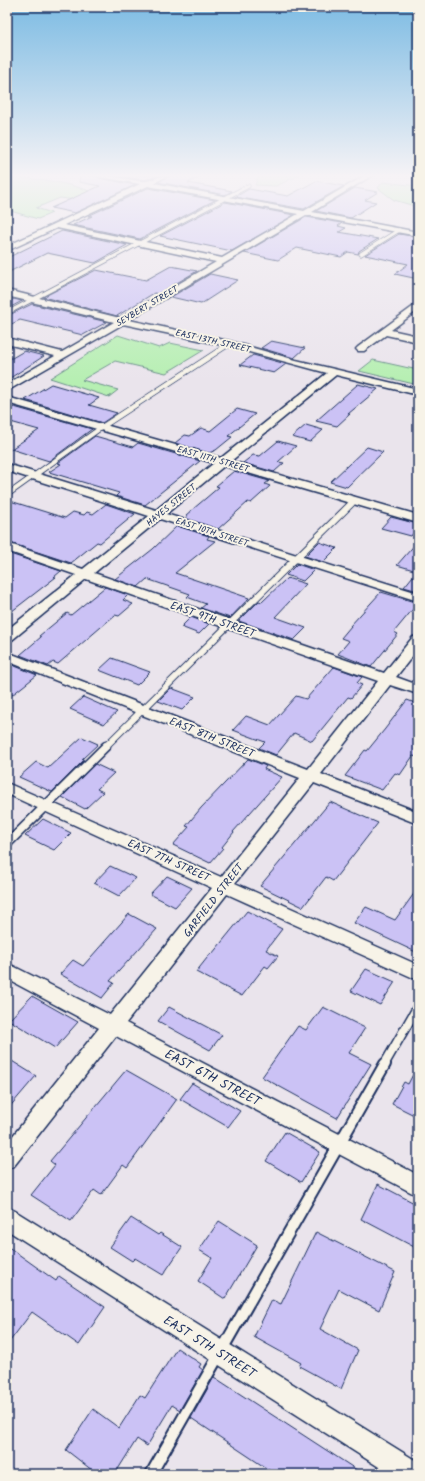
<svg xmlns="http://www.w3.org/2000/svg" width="425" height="1481" viewBox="0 0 425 1481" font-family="Kalam,sans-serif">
	<rect width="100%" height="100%" fill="#eae4ec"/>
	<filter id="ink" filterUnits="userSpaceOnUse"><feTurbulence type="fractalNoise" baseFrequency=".025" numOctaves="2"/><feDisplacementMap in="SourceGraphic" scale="8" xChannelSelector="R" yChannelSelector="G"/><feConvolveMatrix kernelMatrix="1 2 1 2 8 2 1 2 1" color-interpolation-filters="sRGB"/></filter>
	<g filter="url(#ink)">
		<!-- green -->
		<g fill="#b6efb2" stroke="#688f88">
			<polygon points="259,175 300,175 276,186 255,185"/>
			<path d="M7 177C36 178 67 182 95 193L83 201 60 198 36 208 52 213 38 219 7 210Z"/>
			<polygon points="383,182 418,186 418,207 394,200 378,188"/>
			<polygon points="118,335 159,348 170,343 204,350 166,373 115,361 82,380 118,390 109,397 50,378"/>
			<polygon points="373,360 418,370 418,385 359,371"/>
		</g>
		<!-- building -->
		<g fill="#cbc2f5" stroke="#1b2f5e">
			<polygon points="80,175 96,175 100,178 135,185 75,213 51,208 100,186 79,182"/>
			<polygon points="111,175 161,175 145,180"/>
			<polygon points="170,175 204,175 188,183 232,191 225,195 158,182"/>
			<polygon points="316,181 344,186 304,209 235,197 249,189 288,196"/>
			<polygon points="148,188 215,200 140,239 73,225 92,216 88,216"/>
			<polygon points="355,188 378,192 365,200 376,202 351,218 316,211"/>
			<polygon points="225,202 294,215 232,251 160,236"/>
			<polygon points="306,217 342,223 338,226 346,228 339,232 378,239 359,251 358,254 348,252 341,257 297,248 278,260 244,253"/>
			<polygon points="62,231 127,245 95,263 47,253 7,273 7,258"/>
			<polygon points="399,234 418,237 418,279 395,274 408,264 365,255"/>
			<polygon points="171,266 197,271 158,294 154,293 117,316 43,297 96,270 146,280"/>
			<polygon points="210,274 238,280 201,304 171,297"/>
			<polygon points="14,299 22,301 7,309 7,303"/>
			<polygon points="32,304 107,322 83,335 20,320 7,326 7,316"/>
			<polygon points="271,341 305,348 294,358 261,348"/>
			<polygon points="24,351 44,356 7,380 7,358 12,358"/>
			<polygon points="253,355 286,364 274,373 240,365"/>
			<polygon points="51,384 99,398 89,405 117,413 102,423 25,400"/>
			<polygon points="358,384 378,389 348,414 350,414 337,426 316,421"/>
			<polygon points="14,407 92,429 49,461 11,449 39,430 7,421 7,411"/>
			<polygon points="237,409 255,414 228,436 232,437 216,450 209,453 175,443 185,435 190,436 201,428 210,431"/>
			<polygon points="306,425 323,430 310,442 292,437"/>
			<polygon points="95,436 133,447 138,443 200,461 145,505 116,496 119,493 49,472 61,464 58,463"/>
			<polygon points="278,441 296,446 278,462 284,463 274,472 243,463 253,455 260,456"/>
			<polygon points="367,447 383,452 347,487 330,482"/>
			<polygon points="234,471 269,481 265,484 270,486 251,503 248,502 218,529 185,518 188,516 186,515 219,487 216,486"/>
			<polygon points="7,500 65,518 73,512 84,515 87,512 93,514 106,504 135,514 100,543 97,542 71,563 7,542"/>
			<polygon points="391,517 418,524 418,527 411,536 381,528"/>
			<polygon points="177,526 209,536 207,539 215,541 175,573 249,598 230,618 201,608 206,604 187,597 190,594 147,579 138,587 115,579 153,549"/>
			<polygon points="418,541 418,591 404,587 417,571 397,565"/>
			<polygon points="319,542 337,548 323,562 305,556"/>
			<polygon points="7,553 61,571 54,577 56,577 7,615"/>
			<polygon points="297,564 314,570 303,581 286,575"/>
			<polygon points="287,578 306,584 275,617 306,628 294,640 239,621 259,601 262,602"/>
			<polygon points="105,587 128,595 123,600 133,604 119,616 115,615 58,664 53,662 48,666 20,655 41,637 39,636 67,613 71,615"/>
			<polygon points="381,592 418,603 394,632 398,634 371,667 338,654 349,641 341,638 351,626 350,626"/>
			<polygon points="191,617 209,624 199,634 181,627"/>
			<polygon points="112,658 150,672 137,685 99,670"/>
			<polygon points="10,664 37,675 7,699 7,666"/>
			<polygon points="334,667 362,677 357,683 362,685 351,698 348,697 312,741 294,733 276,755 259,748 265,742 233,730 246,716 270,725 296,696 306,699"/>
			<polygon points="171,688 195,697 182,710 158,701"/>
			<polygon points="83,697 117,712 104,724 70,709"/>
			<polygon points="407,700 418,704 418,757 413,756 400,775 395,773 382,790 345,776 365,750 367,751 385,729"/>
			<polygon points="82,737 98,744 82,759 84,760 52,792 19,777 36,762 48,768"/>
			<polygon points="248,759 266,766 264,769 282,777 233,832 234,832 222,847 223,848 210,863 173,845 189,827 186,826 201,808"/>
			<polygon points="95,764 114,773 97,789 103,792 85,809 62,797"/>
			<polygon points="330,802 378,823 333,881 326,877 303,907 260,886"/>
			<polygon points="43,819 71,833 54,850 25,836"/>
			<polygon points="110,866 136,878 119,896 94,883"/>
			<polygon points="167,876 192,888 175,907 150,894"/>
			<polygon points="418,888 418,953 354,923 366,907 395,920"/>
			<polygon points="247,911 282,929 266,950 278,956 268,968 265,966 242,996 196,972 211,953 212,954"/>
			<polygon points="129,914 157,929 110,981 114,983 102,998 60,974 73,960 83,966"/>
			<polygon points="366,969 395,982 380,1005 351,991"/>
			<polygon points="32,996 78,1022 55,1048 9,1020"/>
			<polygon points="169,1007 222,1035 210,1050 158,1021"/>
			<polygon points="323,1007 365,1028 349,1053 371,1064 337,1118 262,1077 298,1026 306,1030"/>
			<polygon points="7,1058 36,1076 7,1110"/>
			<polygon points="418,1065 418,1117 392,1104 404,1082 408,1084"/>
			<polygon points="126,1070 177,1099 127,1168 123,1165 101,1195 94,1190 71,1221 31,1195 55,1165 50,1161"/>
			<polygon points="192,1083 240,1111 228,1127 180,1099"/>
			<polygon points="285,1132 320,1152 301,1182 266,1161"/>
			<polygon points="378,1184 418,1205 418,1249 361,1219"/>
			<polygon points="131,1218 158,1235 160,1233 182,1247 163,1275 135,1258 132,1261 110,1247"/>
			<polygon points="219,1221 257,1245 225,1299 198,1281 212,1258 199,1250"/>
			<polygon points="316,1232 395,1272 379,1310 339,1289 320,1329 358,1350 341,1389 299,1366 301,1363 254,1337 272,1300 281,1304"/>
			<polygon points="7,1246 56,1281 59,1276 105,1307 79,1345 32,1312 7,1345"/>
			<polygon points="177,1348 201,1364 199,1367 203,1370 180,1410 172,1405 147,1446 137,1439 115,1474 97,1474 66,1450 93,1409 119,1428 140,1395 145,1398"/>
			<polygon points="214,1377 363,1474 275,1474 191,1418"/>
		</g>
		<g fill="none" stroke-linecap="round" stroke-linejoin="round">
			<!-- service-far4 casing -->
			<g stroke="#1b2f5e" stroke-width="5">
				<g id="service-far4">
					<polyline points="361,254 399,230"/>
					<polyline points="7,313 248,186"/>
				</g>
			</g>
			<!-- service-far3 casing -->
			<g stroke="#1b2f5e" stroke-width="6">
				<g id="service-far3">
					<polyline points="7,495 102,427 229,344"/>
					<polyline points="351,504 355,500"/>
				</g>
			</g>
			<!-- service-far2 casing -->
			<g stroke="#1b2f5e" stroke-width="8">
				<polyline id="service-far2" points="105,747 352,503"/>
			</g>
			<!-- service-far1 casing -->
			<g stroke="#1b2f5e" stroke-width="11">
				<g id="service-far1">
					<polyline points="7,844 106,746"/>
					<polyline points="384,1065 418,1006"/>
				</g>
			</g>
			<!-- service casing -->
			<g stroke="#1b2f5e" stroke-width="14">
				<polyline id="service" points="151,1474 385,1064"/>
			</g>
			<!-- minor casing -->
			<g stroke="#1b2f5e" stroke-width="3">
				<g id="minor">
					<path d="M97 175C113 175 129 181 145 181 152 181 159 175 169 175L154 183 304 211 366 175H373L312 212 418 232V236L306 215 129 320 229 341 296 360 418 389V395L336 375 231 461 418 515V523L224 466 166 514 418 593V601L160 519 94 573 384 673 413 637 418 636V649L396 677 418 685V694L390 685 321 774 418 812V824L314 783 235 883 418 965V980L227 894 126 1023 418 1175V1196L116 1036 14 1166 7 1169V1143L99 1028 7 979V963L110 1015 212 888 7 794V783L221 877 300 778 7 661V652L308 769 378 681 86 579 12 640 7 641V630L76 575 7 551V543L83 569 149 516 7 471V464L156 510 214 463 7 403V397L221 458 327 373 227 346 123 324 7 391V384L55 356 7 344V338L62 352 114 322 7 296V290L120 318 216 262 57 228 7 251V246L140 184 100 177ZM148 186 298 214 222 258 64 225Z"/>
					<polygon points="418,303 418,310 391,330 418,336 418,342 386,335 364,351 358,351 356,349 358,347"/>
					<polygon points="7,1207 15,1211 418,1462 418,1474 390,1474 7,1230"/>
				</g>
			</g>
			<!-- service-far4 -->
			<use href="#service-far4" stroke="#f7f3e8" stroke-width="3.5"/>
			<!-- service-far3 -->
			<use href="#service-far3" stroke="#f7f3e8" stroke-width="4.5"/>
			<!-- service-far2 -->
			<use href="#service-far2" stroke="#f7f3e8" stroke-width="6"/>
			<!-- service-far1 -->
			<use href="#service-far1" stroke="#f7f3e8" stroke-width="8"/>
			<!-- service -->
			<use href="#service" stroke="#f7f3e8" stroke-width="10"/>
			<!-- minor -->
			<use href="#minor" fill="#f7f3e8" fill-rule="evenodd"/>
		</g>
	</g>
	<!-- sky -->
	<linearGradient id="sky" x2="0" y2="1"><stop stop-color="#7cbbe3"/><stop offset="0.46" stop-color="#f6f3f6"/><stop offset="1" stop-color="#f6f3f6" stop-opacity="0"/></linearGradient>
	<rect width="425" height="382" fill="url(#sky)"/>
	<g text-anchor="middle" stroke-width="4" stroke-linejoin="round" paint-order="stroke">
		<!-- far-street labels -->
		<g font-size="9" fill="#1b2f5e" stroke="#f7f3e8">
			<text transform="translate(147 306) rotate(-31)" y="3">SEYBERT STREET</text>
			<text transform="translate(213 341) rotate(13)" y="3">EAST 13TH STREET</text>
			<text transform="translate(213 459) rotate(16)" y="3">EAST 11TH STREET</text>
			<text transform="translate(171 505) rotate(-39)" y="3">HAYES STREET</text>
			<text transform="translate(212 532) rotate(18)" y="3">EAST 10TH STREET</text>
		</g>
		<!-- street labels -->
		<g font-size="11" fill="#1b2f5e" stroke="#f7f3e8">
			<text transform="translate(213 619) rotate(19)" y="4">EAST 9TH STREET</text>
			<text transform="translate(212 737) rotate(22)" y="4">EAST 8TH STREET</text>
			<text transform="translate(169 860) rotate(24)" y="4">EAST 7TH STREET</text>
			<text transform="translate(213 900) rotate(-52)" y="4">GARFIELD STREET</text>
		</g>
		<!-- near-street labels -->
		<g font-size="13" fill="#1b2f5e" stroke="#f7f3e8">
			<text transform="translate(213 1077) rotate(28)" y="5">EAST 6TH STREET</text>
			<text transform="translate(210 1346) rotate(32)" y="5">EAST 5TH STREET</text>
		</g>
	</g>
	<!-- margin -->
	<rect width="425" height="1481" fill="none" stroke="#f7f3e8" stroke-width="24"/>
	<rect x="12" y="12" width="401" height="1457" fill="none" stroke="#1b2f5e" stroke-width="1.5" filter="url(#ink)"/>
</svg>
